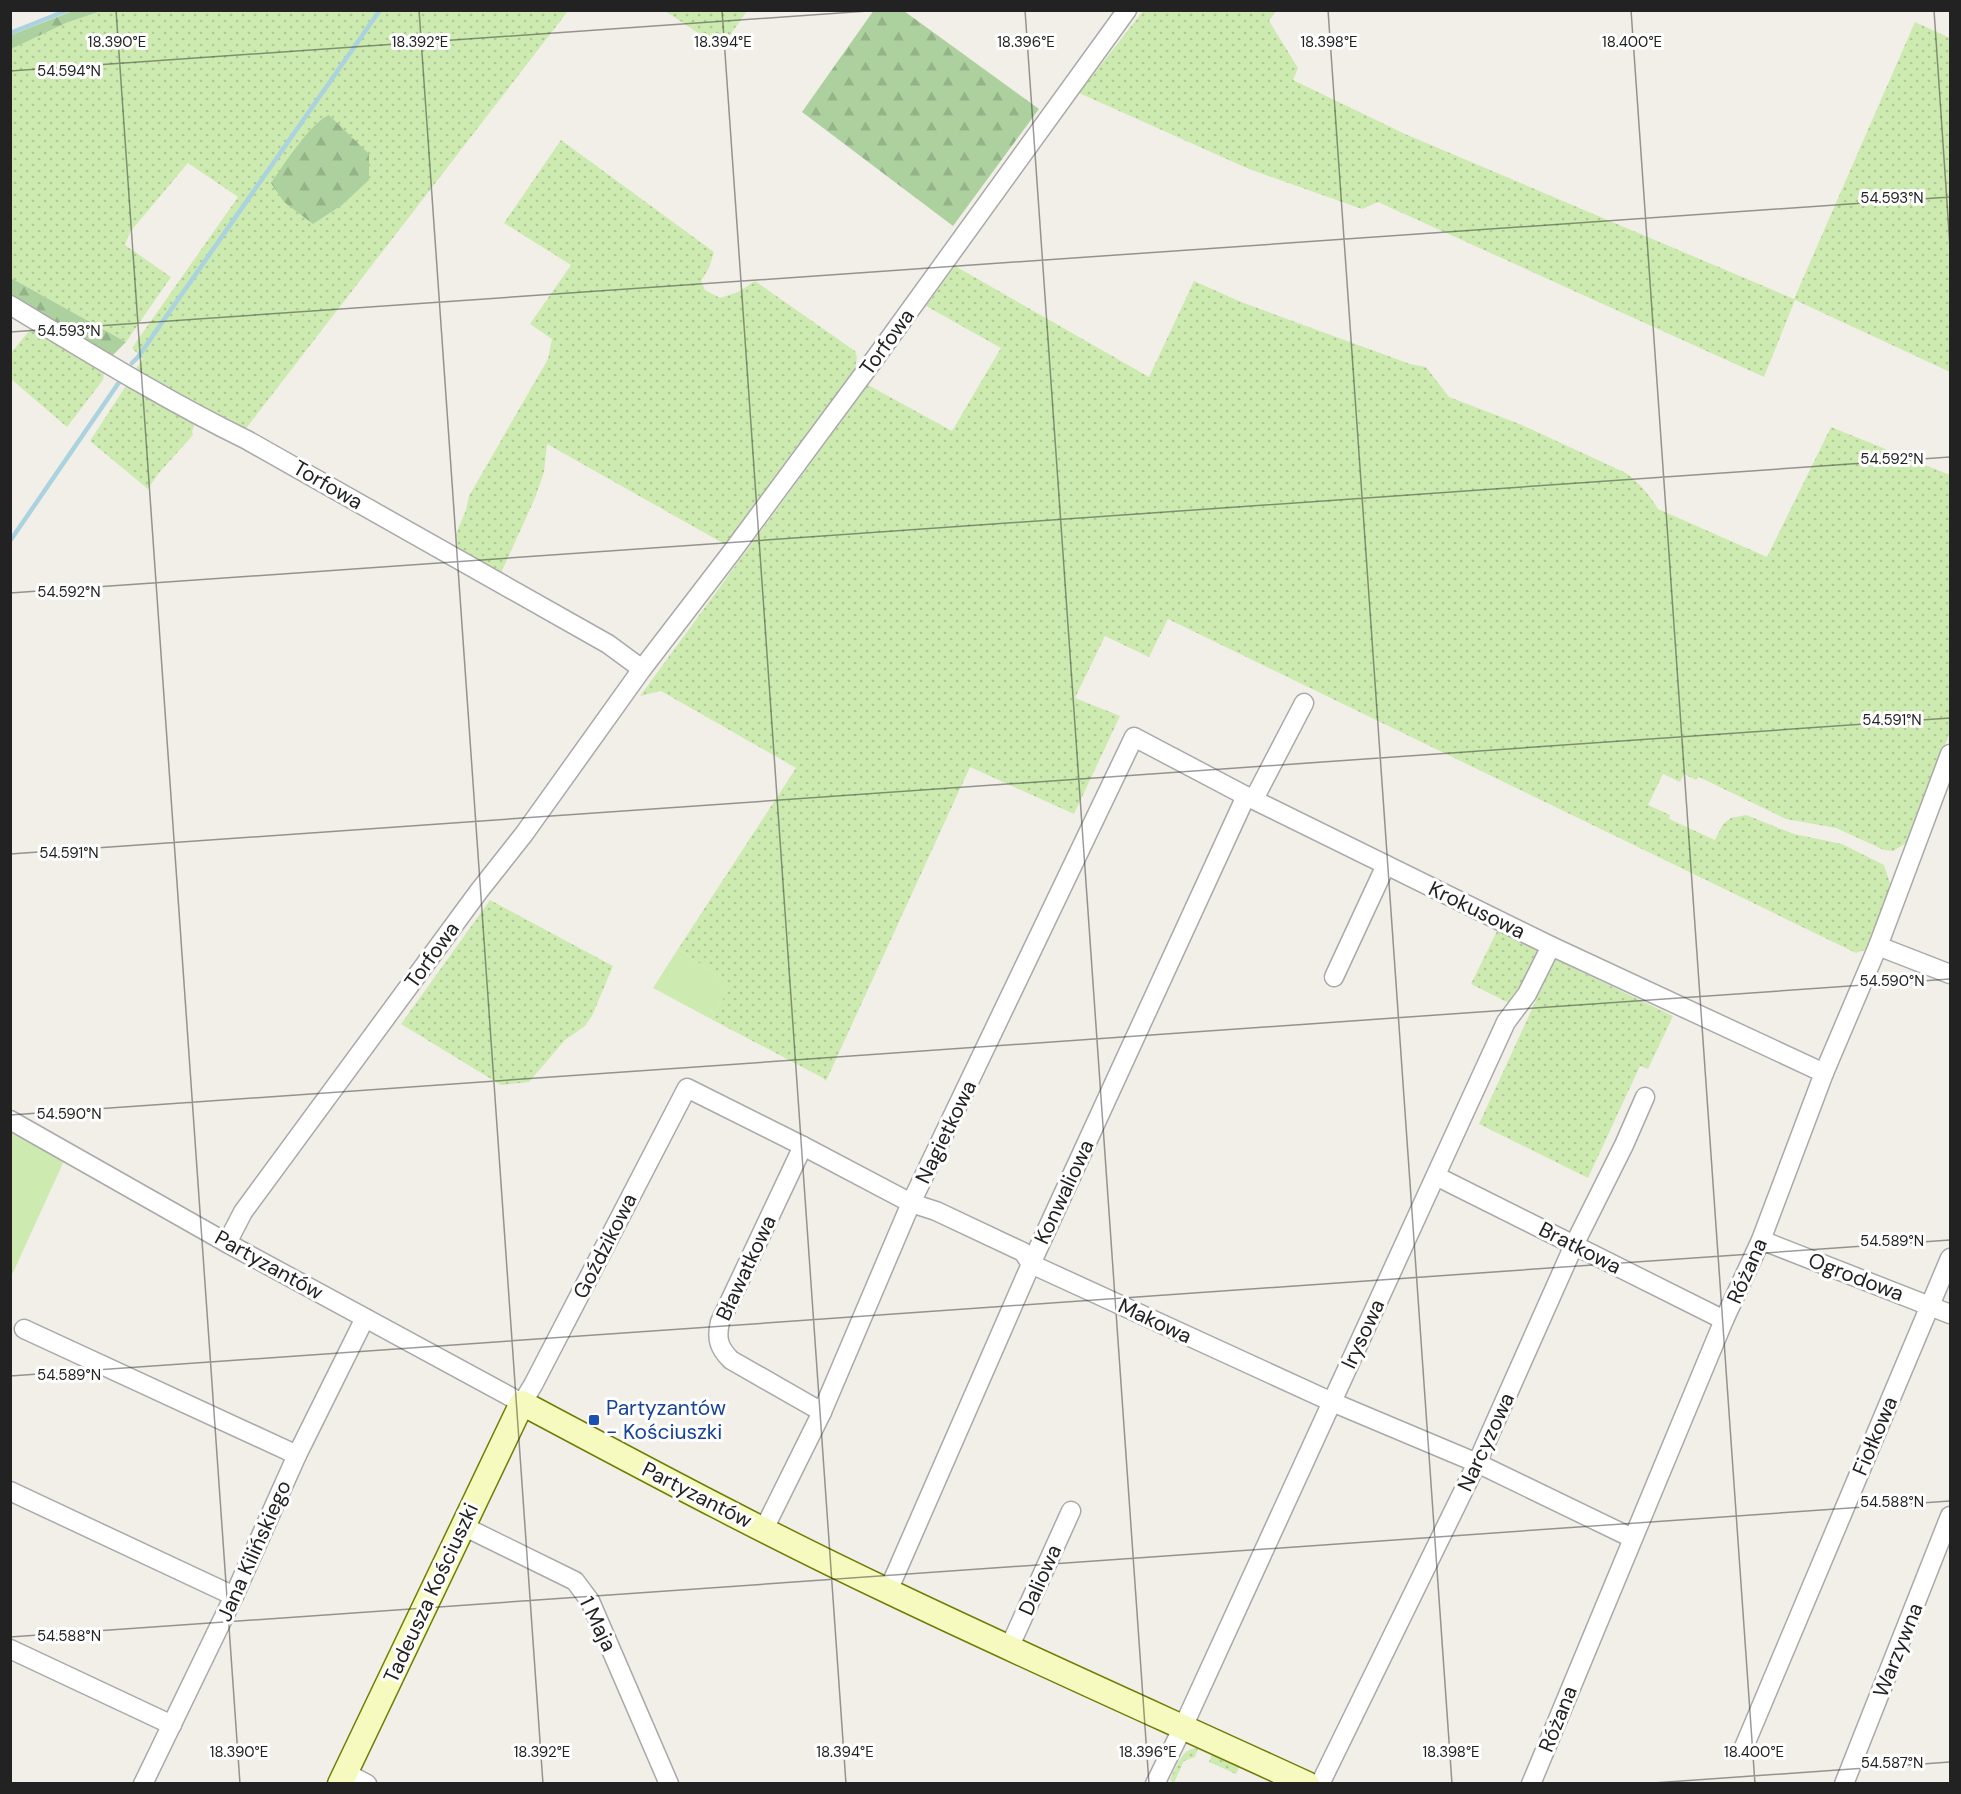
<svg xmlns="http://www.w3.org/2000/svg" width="1961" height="1794" viewBox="0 0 1961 1794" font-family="'DM Sans',sans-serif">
	<defs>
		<pattern id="grass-dots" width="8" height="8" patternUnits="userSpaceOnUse" patternTransform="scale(1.5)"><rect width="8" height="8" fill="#cdebb0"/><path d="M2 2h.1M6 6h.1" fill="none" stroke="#b0c997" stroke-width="1.8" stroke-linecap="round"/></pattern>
		<pattern id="forest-firs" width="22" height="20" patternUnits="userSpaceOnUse" patternTransform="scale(1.5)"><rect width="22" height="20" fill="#add19e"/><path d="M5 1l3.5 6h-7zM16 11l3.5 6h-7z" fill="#95b388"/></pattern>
	</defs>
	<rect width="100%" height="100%" fill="#f2efe9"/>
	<!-- grass -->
	<g fill="url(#grass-dots)">
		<polygon points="101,11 568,11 244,431 135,370 143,359 132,348 238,197 188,163 130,232 125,245 171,277 126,342 11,278 10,49 66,23"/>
		<polygon points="665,11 747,11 721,48"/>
		<polygon points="1143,11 1276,11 1269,21 1298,68 1293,80 1405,134 1794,299 1915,22 1950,38 1950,372 1795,300 1764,377 1378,202 1362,209 1249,169 1079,93"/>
		<polygon points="561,140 714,252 709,268 701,281 705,290 720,298 738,292 755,281 855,351 857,357 855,369 728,546 547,444 544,472 535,498 501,573 458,548 456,534 466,510 469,496 548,359 552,339 530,324 571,265 504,223"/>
		<path d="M955 266 1149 377 1194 281 1241 302 1410 364 1426 367 1449 397 1522 425 1626 473C1639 483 1650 495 1658 509L1767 557 1831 427 1950 475V733L1932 776 1908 842 1893 851 1884 850 1836 828 1786 819 1699 777 1696 780 1684 774 1680 782 1663 774 1648 805 1670 815 1669 819 1715 840 1723 824 1731 818 1746 815 1794 834 1842 844 1884 865 1890 883 1885 907 1865 950 1856 953 1168 619 1149 657 1105 636 1075 698 1120 716 1074 814 970 767 826 1081 823 1078 711 1019 731 985 678 949 796 768 661 691 640 696 868 385 952 431 1001 348 926 306Z"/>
		<polygon points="34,325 104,373 103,380 67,427 11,379 11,353"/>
		<polygon points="129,381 195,423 192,432 193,435 158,474 148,489 90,441"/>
		<polygon points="490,900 613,966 592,1016 585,1026 565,1040 529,1082 501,1085 401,1024"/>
		<polygon points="1497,931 1538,950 1523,983 1511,1004 1471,984"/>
		<polygon points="1555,959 1673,1016 1648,1069 1640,1066 1588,1178 1479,1124"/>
		<path d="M1195 1748 1198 1749 1195 1757 1184 1761 1174 1783 1170 1780C1176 1768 1180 1751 1195 1748Z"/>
		<polygon points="1212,1754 1239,1767 1236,1774 1209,1762"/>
	</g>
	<!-- forest -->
	<g fill="url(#forest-firs)">
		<polygon points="75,10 101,11 66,23 11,49 11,35"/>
		<polygon points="874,10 904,11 1039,109 953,226 802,112"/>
		<path d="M329 115 369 154V180L342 205 313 224 284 202 271 183C283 166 311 122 329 115Z"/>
		<polygon points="11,278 126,342 111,357 11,299"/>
	</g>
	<!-- garden -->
	<g fill="#cdebb0">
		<polygon points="678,949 731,985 711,1019 653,988"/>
		<polygon points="11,1133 64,1161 11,1277"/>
	</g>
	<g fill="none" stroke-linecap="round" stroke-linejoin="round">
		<!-- stream -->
		<g stroke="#aad3df" stroke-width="4.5">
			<polyline points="10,33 68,10"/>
			<polyline points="132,363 138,357 380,10"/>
			<polyline points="10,541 122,378"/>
		</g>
		<!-- street casing -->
		<g stroke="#a9a9a9" stroke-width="21">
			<g id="street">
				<path d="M10 305C88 352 165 400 247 440L608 644 642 669"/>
				<polyline points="1254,799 1304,703"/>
				<polyline points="1878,946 1950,974"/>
				<polyline points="1334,977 1386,865"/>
				<polyline points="10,1120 227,1243 522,1403 533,1385 687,1088 803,1146 911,1203 936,1211 1023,1252 1031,1264 1332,1402 1477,1463 1632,1538"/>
				<path d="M803 1146 720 1322C716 1339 719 1348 731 1360L822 1412"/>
				<polyline points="1436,1176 1724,1320"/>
				<polyline points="1761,1240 1950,1314"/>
				<polyline points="227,1243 243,1212 479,891 524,834 642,669 731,553 876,357 1127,10"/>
				<polyline points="24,1329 297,1455"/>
				<polyline points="10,1491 234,1596"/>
				<polyline points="463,1526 575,1581 590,1601 669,1784"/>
				<polyline points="764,1529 822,1412 911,1203 1134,737 1246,796 1551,946 1824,1073"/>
				<polyline points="888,1591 1031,1264 1246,796"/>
				<polyline points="1009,1648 1071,1511"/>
				<polyline points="10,1649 172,1725"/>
				<polyline points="1744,1747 1950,1258"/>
				<polyline points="346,1773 367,1784"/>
				<polyline points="143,1784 234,1596 297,1455 365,1318"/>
				<polyline points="1155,1784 1183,1727 1506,1022 1527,994 1551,946"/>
				<polyline points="1320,1784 1477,1463 1574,1245 1624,1145 1645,1097"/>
				<polyline points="1531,1784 1724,1320 1761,1240 1824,1073 1878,946 1950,754"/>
				<polyline points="1844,1784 1950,1516"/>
			</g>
		</g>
		<!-- secondary casing -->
		<g stroke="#707d05" stroke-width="27">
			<path id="secondary" d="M340 1784 522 1403C644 1468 765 1533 890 1592 1028 1658 1168 1720 1307 1784"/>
		</g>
		<!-- street -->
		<use href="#street" stroke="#fff" stroke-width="18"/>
		<!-- secondary -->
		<use href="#secondary" stroke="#f7fabf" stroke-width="24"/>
	</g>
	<!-- ticks -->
	<path fill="none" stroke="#222" stroke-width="1.5" stroke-opacity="0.45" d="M116 10 240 1784M419 10 543 1784M722 10 846 1784M1025 10 1149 1784M1328 10 1452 1784M1631 10 1755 1784M1934 10 1950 247M10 71 882 10M10 332 1950 197M10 593 1950 457M10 854 1950 718M10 1115 1950 979M10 1376 1950 1240M10 1637 1950 1501M1639 1784 1950 1762"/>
	<!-- markers -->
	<rect fill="#1a4fb4" stroke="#fff" stroke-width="2" x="588" y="1414" width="12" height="12" rx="3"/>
	<g text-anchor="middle" stroke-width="6" stroke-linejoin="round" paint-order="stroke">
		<!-- street labels -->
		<g font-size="21" fill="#222" stroke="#fff">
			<text transform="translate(887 342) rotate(-54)" y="7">Torfowa</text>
			<text transform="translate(328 485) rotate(30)" y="7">Torfowa</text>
			<text transform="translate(1477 910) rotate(26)" y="7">Krokusowa</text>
			<text transform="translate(432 955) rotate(-54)" y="7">Torfowa</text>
			<text transform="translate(946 1132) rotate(-64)" y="7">Nagietkowa</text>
			<text transform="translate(1064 1192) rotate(-65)" y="7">Konwaliowa</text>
			<text transform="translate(605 1246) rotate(-63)" y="7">Goździkowa</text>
			<text transform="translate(1580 1248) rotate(27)" y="7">Bratkowa</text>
			<text transform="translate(269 1265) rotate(29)" y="7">Partyzantów</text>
			<text transform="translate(746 1268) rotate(-65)" y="7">Bławatkowa</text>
			<text transform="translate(1747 1271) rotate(-66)" y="7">Różana</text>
			<text transform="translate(1856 1277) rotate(21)" y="7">Ogrodowa</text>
			<text transform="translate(1155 1321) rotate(25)" y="7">Makowa</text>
			<text transform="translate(1363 1334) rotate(-65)" y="7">Irysowa</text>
			<text transform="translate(1875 1436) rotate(-67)" y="7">Fiołkowa</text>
			<text transform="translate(1486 1442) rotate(-65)" y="7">Narcyzowa</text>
			<text transform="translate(697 1495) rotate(27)" y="7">Partyzantów</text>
			<text transform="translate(254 1551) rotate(-66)" y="7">Jana Kilińskiego</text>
			<text transform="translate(1040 1580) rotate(-66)" y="7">Daliowa</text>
			<text transform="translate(431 1593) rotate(-65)" y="7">Tadeusza Kościuszki</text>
			<text transform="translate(598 1624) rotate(64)" y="7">1 Maja</text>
			<text transform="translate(1898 1650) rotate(-68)" y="7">Warzywna</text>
			<text transform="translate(1558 1719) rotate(-68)" y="7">Różana</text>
		</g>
		<!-- transit labels -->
		<g font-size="21" fill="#164399" stroke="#fff" text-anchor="start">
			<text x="606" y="1415">Partyzantów<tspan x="606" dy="24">- Kościuszki</tspan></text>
		</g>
	</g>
	<g font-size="15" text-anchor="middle" fill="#222" stroke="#fff" stroke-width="6" stroke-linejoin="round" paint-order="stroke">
		<text x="117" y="47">18.390°E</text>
		<text x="420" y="47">18.392°E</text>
		<text x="723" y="47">18.394°E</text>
		<text x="1026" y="47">18.396°E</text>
		<text x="1329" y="47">18.398°E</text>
		<text x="1632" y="47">18.400°E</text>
		<text x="69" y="76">54.594°N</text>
		<text x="1892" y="203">54.593°N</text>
		<text x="69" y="336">54.593°N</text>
		<text x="1892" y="464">54.592°N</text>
		<text x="69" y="597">54.592°N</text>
		<text x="1892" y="725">54.591°N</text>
		<text x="69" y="858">54.591°N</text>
		<text x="1892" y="986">54.590°N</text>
		<text x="69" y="1119">54.590°N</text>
		<text x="1892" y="1246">54.589°N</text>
		<text x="69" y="1380">54.589°N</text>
		<text x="1892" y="1507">54.588°N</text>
		<text x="69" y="1641">54.588°N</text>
		<text x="239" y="1757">18.390°E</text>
		<text x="542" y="1757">18.392°E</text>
		<text x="845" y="1757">18.394°E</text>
		<text x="1148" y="1757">18.396°E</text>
		<text x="1451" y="1757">18.398°E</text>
		<text x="1754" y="1757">18.400°E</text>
		<text x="1892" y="1768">54.587°N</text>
	</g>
	<!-- border -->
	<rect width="1961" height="1794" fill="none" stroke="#222222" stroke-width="24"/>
</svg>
